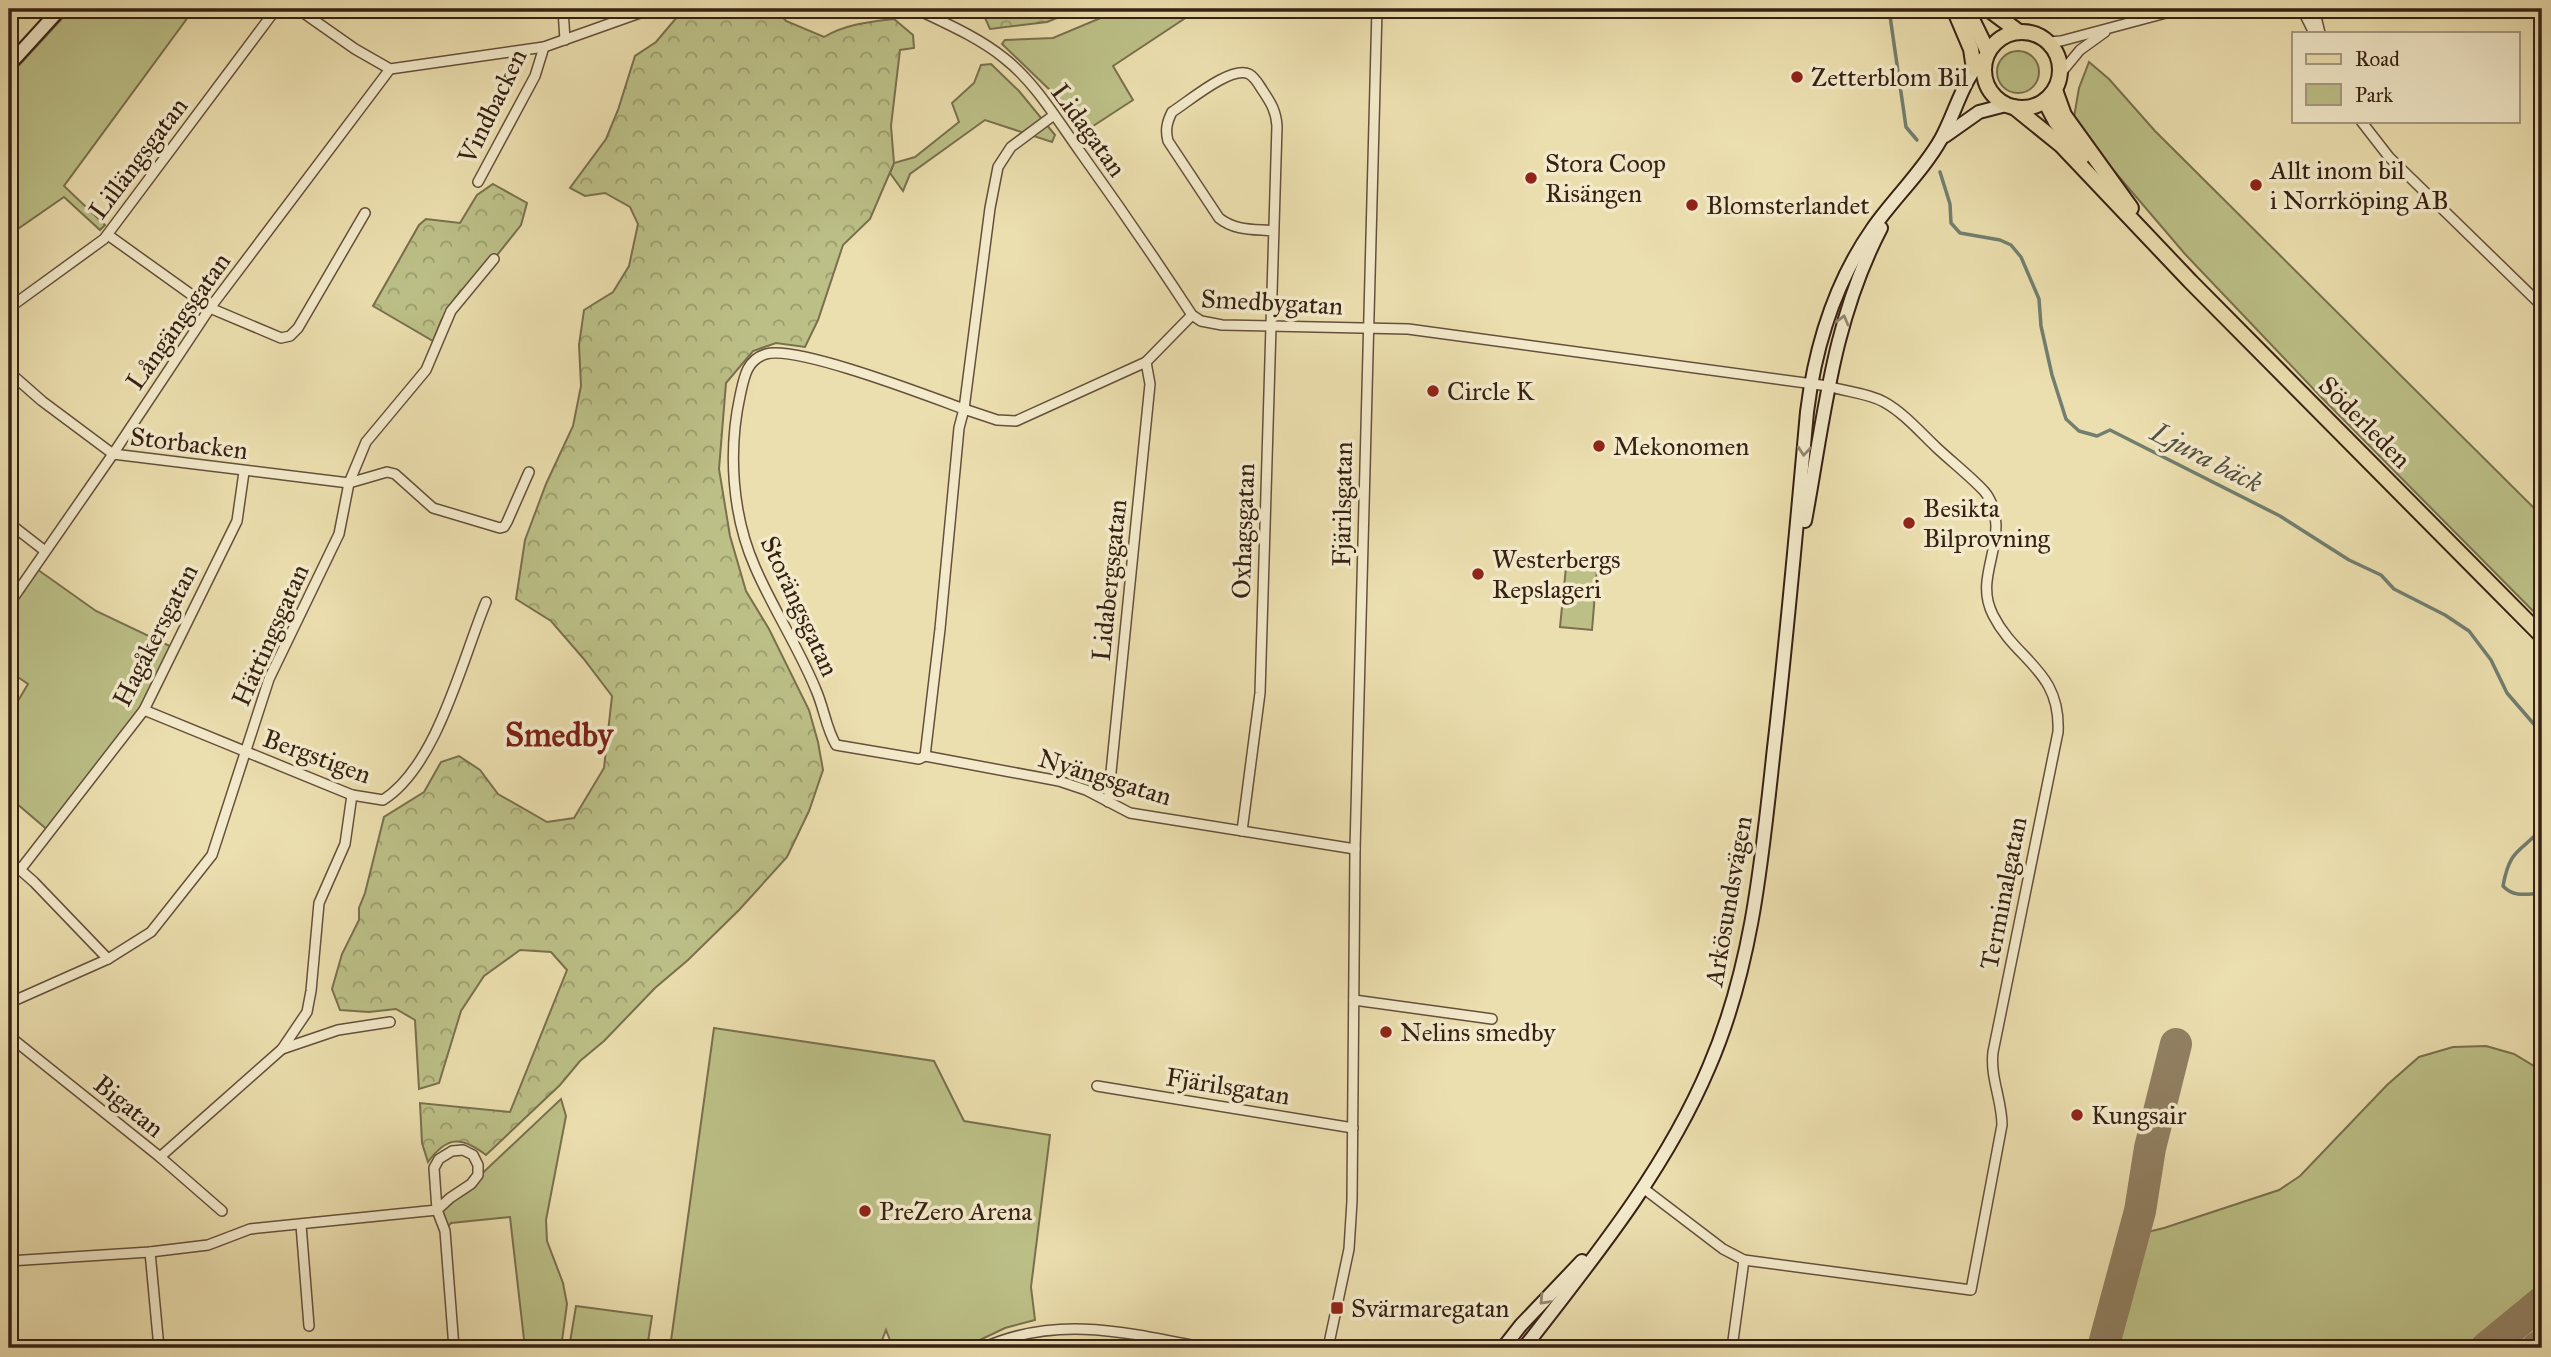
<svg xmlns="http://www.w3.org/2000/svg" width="2551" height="1357" viewBox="0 0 2551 1357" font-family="'IM FELL Great Primer',serif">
	<defs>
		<pattern id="forest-crowns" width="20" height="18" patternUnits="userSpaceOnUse" patternTransform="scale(1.75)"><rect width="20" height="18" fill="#bcc087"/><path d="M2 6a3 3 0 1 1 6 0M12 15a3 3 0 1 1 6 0" fill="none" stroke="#9a9c6d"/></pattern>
	</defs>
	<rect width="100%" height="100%" fill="#ecdfaf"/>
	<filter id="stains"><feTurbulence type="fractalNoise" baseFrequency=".00286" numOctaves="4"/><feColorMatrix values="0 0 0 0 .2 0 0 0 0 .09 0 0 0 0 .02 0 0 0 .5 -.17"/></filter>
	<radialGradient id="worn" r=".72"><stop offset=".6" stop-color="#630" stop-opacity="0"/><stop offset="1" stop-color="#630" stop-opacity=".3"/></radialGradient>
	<!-- green -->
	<g fill="#bcc087" stroke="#79704e" stroke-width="2">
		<polygon points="71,9 194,9 64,186 105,225 100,230 64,197 9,235 9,76"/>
		<polygon points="1122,9 1199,9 1113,66 1133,100 1087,130 1082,129 1055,95 1002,44 1005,40 1053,38"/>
		<circle cx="2018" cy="72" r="21"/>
		<polygon points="2089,62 2109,79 2155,131 2542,516 2542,620 2322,398 2185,254 2073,123 2079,88"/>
		<polygon points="991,64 1019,91 1055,135 1052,142 985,120 910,174 903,191 890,173 894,163 915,157 959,122 952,103 974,83 981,65"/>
		<polygon points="34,567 96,611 174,648 144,710 50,832 9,797 9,716 28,684 9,671 9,604"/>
		<polygon points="1566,567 1597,569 1592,630 1560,627"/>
		<polygon points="714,1028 934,1061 964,1121 1050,1135 1031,1287 1035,1320 1005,1328 963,1348 893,1348 886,1330 879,1348 670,1348"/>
		<polygon points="2486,1046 2514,1054 2542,1071 2542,1296 2472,1348 2113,1348 2143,1233 2164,1228 2279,1190 2300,1176 2387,1085 2419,1057 2453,1047"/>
		<polygon points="561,1099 566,1116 546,1220 547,1241 563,1283 567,1304 561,1348 525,1348 510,1217 451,1223 445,1231 437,1210 471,1184"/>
		<polygon points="576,1306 652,1316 647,1348 569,1348"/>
		<polygon points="2542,1312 2542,1338 2527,1348 2493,1348"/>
	</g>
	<!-- forest -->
	<g fill="url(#forest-crowns)" stroke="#79704e" stroke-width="2">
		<path d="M689 9H775L786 21 824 37C846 24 869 22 894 19L913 35 914 48 900 50 891 126 894 163 870 219 843 245 818 320 805 347 776 343 753 351 726 383 719 469 730 536 746 591 769 629 809 710 818 742 823 770 809 811 787 857 739 910 688 960 655 988 604 1041 580 1061 560 1085 486 1155C461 1136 447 1136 428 1162L422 1143 420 1103 510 1112 567 970 551 952 520 950 484 976 461 1011 439 1083 419 1089 415 1020 396 1009 369 1012 340 1010 332 989 342 954 359 920V908L365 893 384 817 424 792 441 762 459 756 480 770 498 794 547 822 574 818 604 768 612 696 583 658 551 621 516 599 525 540 546 484 573 426 581 386 579 345 584 310 613 292 629 266 638 224 630 207 605 193 585 196 570 188 606 139 618 110 635 56 656 42 683 10Z"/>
		<polygon points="981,9 1079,9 1047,22 990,29"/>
		<polygon points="493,184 527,203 521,225 486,269 456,297 441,321 433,341 373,306 419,225 426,219 460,223 477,195"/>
	</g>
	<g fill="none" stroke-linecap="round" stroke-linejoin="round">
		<!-- stream -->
		<g stroke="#717e70" stroke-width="3.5">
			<polyline points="1889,9 1906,127 1917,140"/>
			<polyline points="1940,172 1950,204 1951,223 1960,233 2000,240 2011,245 2021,257 2039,299 2041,326 2052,375 2066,419 2079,431 2097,436 2110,430 2280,516 2349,560 2381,575 2394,589 2445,615 2469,631 2491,660 2507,693 2539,730 2542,747"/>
			<path d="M2542 828C2521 853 2510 847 2503 886 2514 898 2527 894 2542 893"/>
		</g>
		<!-- taxiway -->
		<g stroke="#918062" stroke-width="32">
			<polyline points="2103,1348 2140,1211 2150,1148 2176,1044"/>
			<polyline points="2486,1348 2542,1302"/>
			<polyline points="2537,1348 2542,1345"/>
		</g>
		<!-- street casing -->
		<g stroke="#64503b" stroke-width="12">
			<g id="street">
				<polyline points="298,9 355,49 390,69 544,47 651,9"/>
				<polyline points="563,9 565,40"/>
				<path d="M916 9C945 23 978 37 1004 58 1035 82 1058 121 1081 153 1119 206 1156 260 1192 315L1201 321 1222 325 1408 329 1828 386C1846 392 1868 393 1884 402 1904 413 1921 433 1937 448 1952 462 1970 476 1984 491 1992 500 1996 514 1996 526 1996 558 1977 584 1993 615 2016 661 2061 670 2058 732L1993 1052C1990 1078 2002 1100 2002 1125L1971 1290 1744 1260 1723 1249 1643 1188"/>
				<polyline points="2302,9 2314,33"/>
				<polyline points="2314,9 2320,33"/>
				<polyline points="2048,42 2061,41 2181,9"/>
				<polyline points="2061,73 2080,50 2105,32"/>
				<path d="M1054 115 1011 147 998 167 990 208 964 409C928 396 797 345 766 354 746 360 744 378 740 396 728 451 732 515 755 567 773 609 799 648 816 690 824 708 826 728 836 745L919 759 925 756 1059 781 1086 790 1130 813 1355 849"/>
				<polyline points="2361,121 2389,157 2542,306"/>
				<polyline points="478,182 535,76 544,47"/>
				<polyline points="108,235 210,308 281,338 290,336 298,328 365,213"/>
				<polyline points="9,308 104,239 276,9"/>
				<polyline points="9,372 42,401 113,454 349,483 387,472 395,474 433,508 500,528 504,527 507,522 529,472"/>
				<polyline points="9,523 45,551"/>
				<polyline points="9,604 113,454 210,308 390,69"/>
				<path d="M144 710 352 795 383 800C437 766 462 660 486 602"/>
				<polyline points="925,756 940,629 959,428 964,409 997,420 1016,421 1146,362 1192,315"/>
				<polyline points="1108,802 1150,384 1146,362"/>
				<path d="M1242 831 1260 693 1277 126C1276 111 1271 103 1263 91 1259 85 1255 77 1249 74 1231 65 1188 102 1172 112 1167 122 1165 130 1168 141L1219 218C1235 231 1254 229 1274 231"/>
				<polyline points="9,860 34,882 108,959"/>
				<polyline points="20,870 144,710 237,521 244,472"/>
				<polyline points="1354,1000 1492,1019"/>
				<polyline points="9,1003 108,959 151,932 212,855 269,679 339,534 349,483 366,442 426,370 451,311 494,259"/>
				<polyline points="9,1036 160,1157 222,1211"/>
				<polyline points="282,1049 338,1030 390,1022"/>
				<polyline points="1097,1086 1353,1128"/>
				<polyline points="160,1157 282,1049 307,1012 311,991 319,903 345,844 352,795"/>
				<polyline points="301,1225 309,1326"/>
				<polyline points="150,1252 159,1348"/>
				<polyline points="9,1261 150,1252 208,1245 250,1229 437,1210 450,1198 471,1184 478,1175 478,1165 473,1155 463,1150 452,1151 439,1159 434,1168 437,1210 445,1231 454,1348"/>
				<path d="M983 1348C1058 1314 1129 1333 1206 1348"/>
				<polyline points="1328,1348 1349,1249 1352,1201 1355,849 1377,9"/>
				<polyline points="1732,1348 1744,1260"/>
			</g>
		</g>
		<!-- secondary casing -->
		<g stroke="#362114" stroke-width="16">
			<g id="secondary">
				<polyline points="9,65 60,9"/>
				<polyline points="1945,136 1979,112 2006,105"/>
				<path d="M1805 521C1824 419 1832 322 1881 228"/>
				<polyline points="1503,1348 1521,1325 1582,1261"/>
				<path d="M1524 1348C1592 1260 1665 1171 1709 1067 1753 965 1762 857 1774 748 1787 636 1797 524 1807 412 1815 348 1835 282 1873 228 1894 198 1923 171 1941 139 1956 112 1963 77 1986 56"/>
			</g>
		</g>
		<!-- primary casing -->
		<g stroke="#362114" stroke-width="18">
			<g id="primary">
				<polyline points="1954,9 1971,49 1974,69"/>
				<polyline points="1967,9 1988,52"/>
				<polyline points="1988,9 2019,32"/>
				<circle cx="2022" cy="70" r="38"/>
				<polyline points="2055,90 2064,115 2131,208"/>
				<polyline points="2045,101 2056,122 2083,156"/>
				<polyline points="2014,107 2061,145 2190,281 2542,636"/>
			</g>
		</g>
		<!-- street -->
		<use href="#street" stroke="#f3eacb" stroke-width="9"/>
		<!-- secondary -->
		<use href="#secondary" stroke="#f3eacb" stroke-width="12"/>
		<!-- primary -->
		<use href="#primary" stroke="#ecdfaf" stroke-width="14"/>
	</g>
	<!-- one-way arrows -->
	<defs><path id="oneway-chevron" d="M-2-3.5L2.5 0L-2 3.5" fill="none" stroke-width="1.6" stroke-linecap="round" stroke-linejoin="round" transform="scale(1.75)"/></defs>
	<g stroke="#948670">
		<use href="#oneway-chevron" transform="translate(1843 320) rotate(-75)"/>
		<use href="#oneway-chevron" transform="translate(1804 451) rotate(95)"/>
		<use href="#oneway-chevron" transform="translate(1544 1300) rotate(133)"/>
	</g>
	<!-- markers -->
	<g fill="#8f2418" stroke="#f3eacb" stroke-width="2.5">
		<circle cx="1797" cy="77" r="7"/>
		<circle cx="1531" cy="178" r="7"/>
		<circle cx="2256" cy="185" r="7"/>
		<circle cx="1692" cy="205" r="7"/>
		<circle cx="1433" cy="391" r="7"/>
		<circle cx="1599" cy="446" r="7"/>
		<circle cx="1909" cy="523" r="7"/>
		<circle cx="1478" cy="574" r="7"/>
		<circle cx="1386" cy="1032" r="7"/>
		<circle cx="2077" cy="1115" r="7"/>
		<circle cx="865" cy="1211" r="7"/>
		<rect x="1330" y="1301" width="14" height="14" rx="3.5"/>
	</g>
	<g text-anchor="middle" stroke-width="7" stroke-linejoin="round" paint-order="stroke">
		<!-- poi labels -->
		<g font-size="26" fill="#362114" stroke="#f3eacb" text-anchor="start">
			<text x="1811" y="86">Zetterblom Bil</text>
			<text x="1545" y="172">Stora Coop<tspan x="1545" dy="30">Risängen</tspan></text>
			<text x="2270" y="179">Allt inom bil<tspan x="2270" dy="30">i Norrköping AB</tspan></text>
			<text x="1706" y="214">Blomsterlandet</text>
			<text x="1447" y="400">Circle K</text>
			<text x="1613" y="455">Mekonomen</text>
			<text x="1923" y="517">Besikta<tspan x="1923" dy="30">Bilprovning</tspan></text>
			<text x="1492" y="568">Westerbergs<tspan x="1492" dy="30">Repslageri</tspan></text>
			<text x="1400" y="1041">Nelins smedby</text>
			<text x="2091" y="1124">Kungsair</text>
			<text x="879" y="1220">PreZero Arena</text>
			<text x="1351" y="1317">Svärmaregatan</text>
		</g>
		<!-- street labels -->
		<g font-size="26" fill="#362114" stroke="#f3eacb">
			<text transform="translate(492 106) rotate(-64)" y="9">Vindbacken</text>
			<text transform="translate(1089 130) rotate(54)" y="9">Lidagatan</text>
			<text transform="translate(138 158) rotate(-53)" y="9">Lillängsgatan</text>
			<text transform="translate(1272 302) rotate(3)" y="9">Smedbygatan</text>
			<text transform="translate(178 321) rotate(-55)" y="9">Långängsgatan</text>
			<text transform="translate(2365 422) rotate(45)" y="9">Söderleden</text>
			<text transform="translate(189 443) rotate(7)" y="9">Storbacken</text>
			<text transform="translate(1342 504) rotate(-89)" y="9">Fjärilsgatan</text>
			<text transform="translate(1243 531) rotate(-88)" y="9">Oxhagsgatan</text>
			<text transform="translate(1109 580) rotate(-84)" y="9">Lidabergsgatan</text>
			<text transform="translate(800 606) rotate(65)" y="9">Storängsgatan</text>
			<text transform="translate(155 635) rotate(-63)" y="9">Hagåkersgatan</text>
			<text transform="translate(270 635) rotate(-66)" y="9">Hättingsgatan</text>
			<text transform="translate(317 756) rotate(20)" y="9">Bergstigen</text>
			<text transform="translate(1105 777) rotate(17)" y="9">Nyängsgatan</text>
			<text transform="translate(2003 893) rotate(-79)" y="9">Terminalgatan</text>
			<text transform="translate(1728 901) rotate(-80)" y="9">Arkösundsvägen</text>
			<text transform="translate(1228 1086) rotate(9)" y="9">Fjärilsgatan</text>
			<text transform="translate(129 1106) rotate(39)" y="9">Bigatan</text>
		</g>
		<!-- water labels -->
		<g font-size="28" font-style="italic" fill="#545042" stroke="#f3eacb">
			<text transform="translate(2207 457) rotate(27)" y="10">Ljura bäck</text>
		</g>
		<!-- district labels -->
		<g font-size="33" font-weight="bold" fill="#7a1f14" stroke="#f3eacb">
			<text x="559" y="746">Smedby</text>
		</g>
	</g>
	<!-- margin -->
	<rect width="2551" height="1357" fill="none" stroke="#ecdfaf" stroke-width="35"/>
	<rect x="10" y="10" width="2530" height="1336" fill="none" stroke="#362114" stroke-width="3.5"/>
	<rect x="18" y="18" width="2516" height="1322" fill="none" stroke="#362114" stroke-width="2"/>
	<!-- legend -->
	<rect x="2292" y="32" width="228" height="91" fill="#f3eacb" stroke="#a79a82" stroke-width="2"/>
	<rect x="2306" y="54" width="35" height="10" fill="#ecdfaf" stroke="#a79a82" stroke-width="2"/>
	<text x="2355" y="66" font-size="21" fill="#362114">Road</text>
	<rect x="2306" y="84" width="35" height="21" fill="#bcc087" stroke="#a79a82" stroke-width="2"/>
	<text x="2355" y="102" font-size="21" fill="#362114">Park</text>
	<rect width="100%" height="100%" filter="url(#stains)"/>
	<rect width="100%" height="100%" fill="url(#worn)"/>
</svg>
